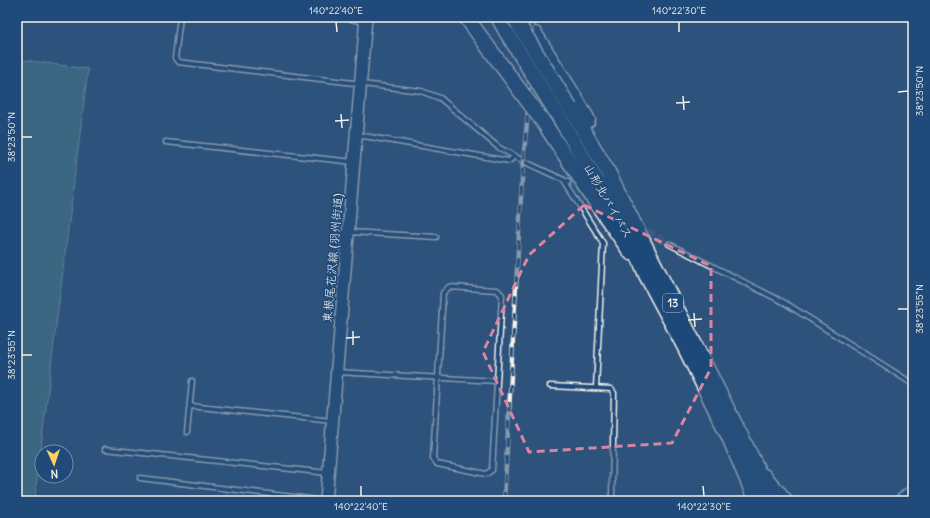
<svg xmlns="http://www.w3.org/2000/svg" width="930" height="518" viewBox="0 0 930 518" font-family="Delius,'Klee One',sans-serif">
	<rect width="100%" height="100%" fill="#2d527c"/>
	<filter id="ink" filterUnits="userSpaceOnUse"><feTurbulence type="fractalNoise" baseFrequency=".025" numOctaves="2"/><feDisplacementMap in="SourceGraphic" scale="8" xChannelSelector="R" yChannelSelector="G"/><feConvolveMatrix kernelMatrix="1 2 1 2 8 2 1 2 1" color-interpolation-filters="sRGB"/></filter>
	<g filter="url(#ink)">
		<!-- green -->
		<polygon fill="#50808a" stroke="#a2b8b9" points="17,59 88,69 35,496 68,501 17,501"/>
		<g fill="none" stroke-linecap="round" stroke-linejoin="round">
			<!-- minor-tunnel -->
			<g stroke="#4b6a8c" stroke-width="8" stroke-dasharray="8 4" stroke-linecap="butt">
				<polyline points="568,182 588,195"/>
				<polyline points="637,225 669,244"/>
			</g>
			<!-- service casing -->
			<g stroke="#f4f1e8" stroke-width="7">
				<g id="service">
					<polyline points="180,17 175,58 178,62 421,91 440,98 498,147 523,161 568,182"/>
					<polyline points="358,135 509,161 515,156"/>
					<polyline points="166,142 354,162"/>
					<polyline points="564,181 603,243 596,388"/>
					<polyline points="350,232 436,237"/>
					<polyline points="669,244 785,303 913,384"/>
					<polygon points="449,287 497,290 502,295 492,470 486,474 437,464 433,458 443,293"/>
					<polyline points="337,372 496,381"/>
					<polyline points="550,386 611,389 614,393 612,495"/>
					<polyline points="190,406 332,421"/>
					<polyline points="187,432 192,381"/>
					<polyline points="105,449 328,473"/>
					<polyline points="140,478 326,501"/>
				</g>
			</g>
			<!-- minor casing -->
			<g stroke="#f4f1e8" stroke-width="11">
				<polyline id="minor" points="351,17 365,20"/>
			</g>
			<!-- secondary casing -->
			<g stroke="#f4f1e8" stroke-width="14">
				<g id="secondary">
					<polyline points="326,501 366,17"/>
					<polyline points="900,501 913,490"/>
				</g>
			</g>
			<!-- trunk casing -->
			<g stroke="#f4f1e8" stroke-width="17">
				<g id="trunk">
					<polyline points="365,17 365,20"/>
					<polyline points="466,17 488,47"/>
					<polyline points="498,17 507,33"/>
					<polyline points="524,17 527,22"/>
					<polyline points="535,34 574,96 588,120"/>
					<polyline points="570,108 607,170 756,466 770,501"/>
					<polyline points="559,117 598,183 628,231 646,275 685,348 729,437 756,501"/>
					<polyline points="544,123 597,204 631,253"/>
					<polyline points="764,476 786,501"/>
				</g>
			</g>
			<!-- service -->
			<use href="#service" stroke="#1f4a7a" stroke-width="4"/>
			<!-- minor -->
			<use href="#minor" stroke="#1f4a7a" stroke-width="8"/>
			<!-- secondary -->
			<use href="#secondary" stroke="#1f4a7a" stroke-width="11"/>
			<!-- trunk -->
			<use href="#trunk" stroke="#1f4a7a" stroke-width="14"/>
			<!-- rail casing -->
			<g stroke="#f4f1e8" stroke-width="4.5">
				<polyline id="rail" points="504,501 523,161 527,123 532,17"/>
			</g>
			<!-- rail -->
			<use href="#rail" stroke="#1f4a7a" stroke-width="3" stroke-dasharray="9" stroke-linecap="butt"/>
			<!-- trunk-bridge casing -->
			<g stroke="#f4f1e8" stroke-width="17" stroke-linecap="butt">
				<g id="trunk-bridge">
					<polyline points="514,17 570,108"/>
					<polyline points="507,33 559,117"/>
					<polyline points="488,47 544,123"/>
				</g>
			</g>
			<!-- trunk-bridge -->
			<use href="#trunk-bridge" stroke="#1f4a7a" stroke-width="14"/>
		</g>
	</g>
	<!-- marked area -->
	<path d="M0 0H930V518H0ZM584 205 711 266V368L672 443 529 452 483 352 529 255Z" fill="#2d527c" fill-opacity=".55" fill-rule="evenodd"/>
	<path fill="none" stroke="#db84a2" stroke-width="3" stroke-dasharray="8 5" stroke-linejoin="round" d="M584 205 711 266V368L672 443 529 452 483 352 529 255Z"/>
	<!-- ticks -->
	<path fill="none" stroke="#f4f1e8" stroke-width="1.5" d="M336 22 337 32M679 22V32M898 92 908 91M683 96 684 110M676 103 690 102M341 114 342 128M335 121 349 120M22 137H32M898 309H908M694 313 695 327M688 320 702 319M353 331V345M346 338 360 337M22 355H32M361 486V496M703 486 704 496"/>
	<g text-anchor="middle" stroke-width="3.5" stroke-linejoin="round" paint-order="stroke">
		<!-- shield labels -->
		<rect fill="#1f4a7a" stroke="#b4bfc7" stroke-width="1" x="663" y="294" width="20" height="18" rx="3"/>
		<g font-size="11" font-weight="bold" fill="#f4f1e8">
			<text x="673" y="307">13</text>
		</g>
		<!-- street labels -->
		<g font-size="12" fill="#f4f1e8" stroke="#1f4a7a">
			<text transform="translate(608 201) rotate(60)" y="4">山形北バイパス</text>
			<text transform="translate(333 258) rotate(-85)" y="4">東根尾花沢線 (羽州街道)</text>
		</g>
	</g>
	<!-- margin -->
	<rect width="930" height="518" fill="none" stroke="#1f4a7a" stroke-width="44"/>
	<!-- north arrow -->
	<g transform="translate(54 464) rotate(177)"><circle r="19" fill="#1f4a7a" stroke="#748da6"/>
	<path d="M0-3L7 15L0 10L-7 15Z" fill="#ffd166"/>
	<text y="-6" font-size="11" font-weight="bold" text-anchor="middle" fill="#f4f1e8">N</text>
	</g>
	<rect x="22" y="22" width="886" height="474" fill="none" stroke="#f4f1e8" stroke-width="1.5"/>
	<g font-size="10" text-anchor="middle" fill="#f4f1e8">
		<text x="336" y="14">140°22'40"E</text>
		<text x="679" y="14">140°22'30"E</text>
		<text transform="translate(919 91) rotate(-90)" y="4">38°23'50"N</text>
		<text transform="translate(11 137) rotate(-90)" y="4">38°23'50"N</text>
		<text transform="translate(919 309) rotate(-90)" y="4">38°23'55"N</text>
		<text transform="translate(11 355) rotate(-90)" y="4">38°23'55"N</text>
		<text x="361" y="510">140°22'40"E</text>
		<text x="704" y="510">140°22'30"E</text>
	</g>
</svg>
